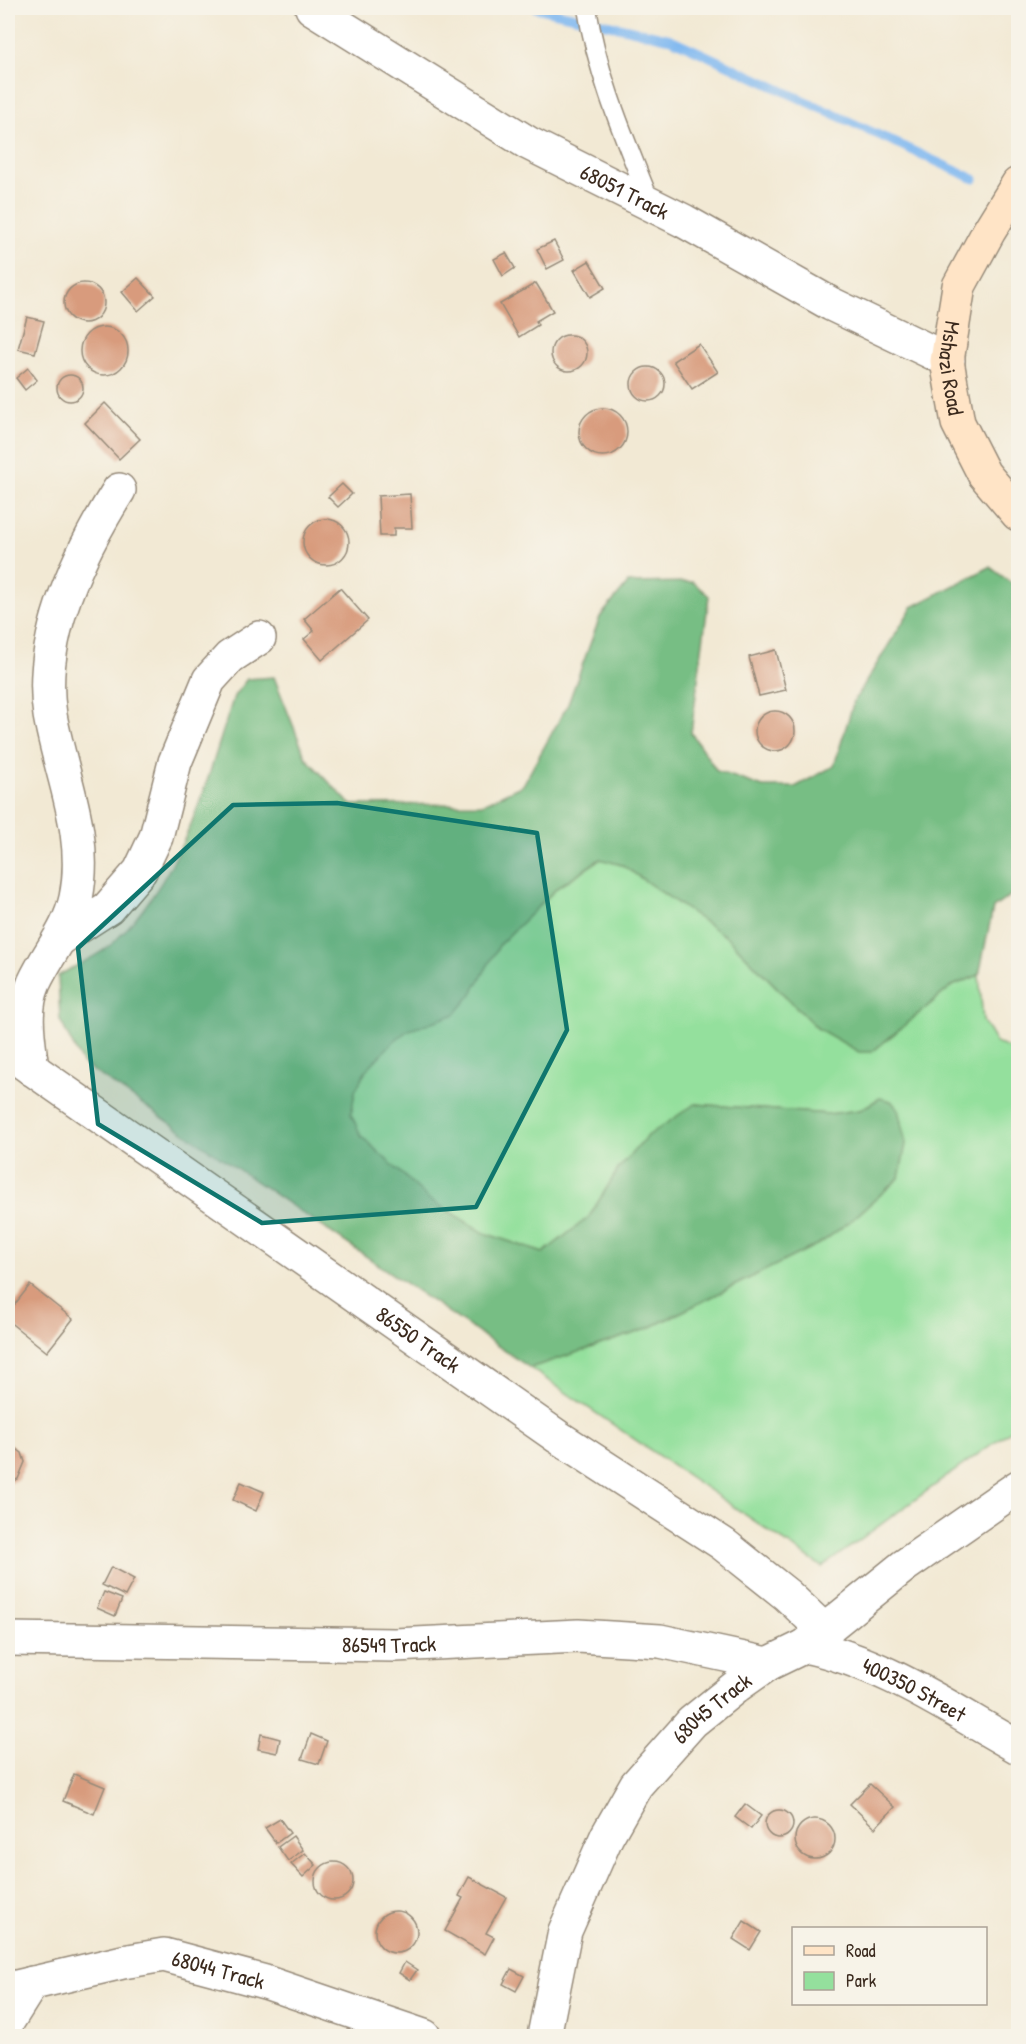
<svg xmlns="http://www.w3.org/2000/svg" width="1026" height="2044" viewBox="0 0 1026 2044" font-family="'Patrick Hand',sans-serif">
	<rect width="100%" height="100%" fill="#f7f3e8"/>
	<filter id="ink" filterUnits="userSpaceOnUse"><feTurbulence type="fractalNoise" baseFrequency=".0167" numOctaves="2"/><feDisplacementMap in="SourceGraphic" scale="12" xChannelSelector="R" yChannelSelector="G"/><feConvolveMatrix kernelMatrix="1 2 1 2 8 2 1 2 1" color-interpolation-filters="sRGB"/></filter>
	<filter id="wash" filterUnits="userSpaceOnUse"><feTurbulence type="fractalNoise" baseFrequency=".008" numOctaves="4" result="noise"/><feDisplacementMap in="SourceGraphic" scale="24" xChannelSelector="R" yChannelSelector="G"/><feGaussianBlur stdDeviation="1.35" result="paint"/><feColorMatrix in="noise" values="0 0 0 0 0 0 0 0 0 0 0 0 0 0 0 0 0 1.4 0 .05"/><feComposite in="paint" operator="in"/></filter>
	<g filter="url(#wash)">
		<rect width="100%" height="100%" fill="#f2e9d4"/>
		<!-- green -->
		<polygon fill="#94e09d" stroke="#68855e" stroke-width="1.5" points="601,859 622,865 728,938 817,1028 872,1052 952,986 979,975 983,1021 996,1043 1018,1052 1018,1425 822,1567 530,1368 647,1329 822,1242 853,1219 899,1178 880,1098 860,1110 828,1114 695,1104 619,1168 589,1217 543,1253 484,1233 429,1199 361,1136 351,1114 355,1091 367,1069 394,1041 407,1031 455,1014 471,995 500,944 558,887"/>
		<!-- forest -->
		<path fill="#77be84" stroke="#597451" stroke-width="1.5" d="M990 567 1018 588V890L993 908 979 975 952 986 872 1052H859L817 1028 728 938 622 865 600 859 558 887 500 944 471 995 455 1014 407 1031 394 1041 367 1069 355 1091 351 1114 361 1136 429 1199 484 1233 543 1253 589 1217 619 1168 646 1137 695 1104 828 1114 860 1110 880 1098 891 1101 898 1109 906 1144 899 1178 853 1219 822 1242 647 1329 530 1368 82 1063 60 1020 58 976C76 965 101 955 116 940 186 870 205 786 234 696L247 679 274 677 306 758 351 805 483 804 523 785 568 704 600 617 628 583 693 582 709 596 691 733 717 771 763 787H795L834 766 854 701 912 607Z"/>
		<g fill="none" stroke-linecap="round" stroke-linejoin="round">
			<!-- stream -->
			<polyline stroke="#7fb8f0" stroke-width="9" points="536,8 671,39 974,179"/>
		</g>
		<g id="blocks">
			<!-- building -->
			<g fill="#d89b7d">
				<polygon points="554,241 564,260 547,269 537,249"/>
				<polygon points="506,253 515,268 503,276 494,259"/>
				<polygon points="589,261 605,288 590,297 574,270"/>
				<polygon points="138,278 155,296 138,311 122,292"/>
				<circle cx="84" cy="303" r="20"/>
				<polygon points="536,283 553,311 536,321 538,325 519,337 500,304"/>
				<polygon points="27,317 44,321 35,353 18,349"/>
				<circle cx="104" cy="351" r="24"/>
				<circle cx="569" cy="353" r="18"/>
				<polygon points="699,344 718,372 692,389 673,361"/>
				<circle cx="648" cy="384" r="17"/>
				<polygon points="28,368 37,380 25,390 16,378"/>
				<circle cx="70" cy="388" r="13"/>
				<polygon points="105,403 140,439 119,459 85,423"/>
				<circle cx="603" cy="432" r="24"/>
				<polygon points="342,484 352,494 338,507 328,497"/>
				<polygon points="410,494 412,528 394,528 394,536 380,536 378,496"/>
				<circle cx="326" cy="542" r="23"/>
				<polygon points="340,588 368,620 322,660 304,639 314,631 304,619"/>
				<polygon points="776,650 786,690 759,696 749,657"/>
				<circle cx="775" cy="731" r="20"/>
				<polygon points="30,1285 73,1319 47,1352 8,1321 8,1313"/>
				<polygon points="8,1443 22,1453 25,1462 18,1479 8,1484"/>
				<polygon points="241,1482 264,1492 256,1511 233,1500"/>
				<polygon points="111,1567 134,1579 125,1596 102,1585"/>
				<polygon points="104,1592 122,1599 115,1616 97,1608"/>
				<polygon points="261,1734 280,1739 277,1753 258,1749"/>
				<polygon points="311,1734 327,1741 319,1764 302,1759"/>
				<polygon points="74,1774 105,1787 94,1814 63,1801"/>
				<polygon points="870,1784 895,1807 875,1828 850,1804"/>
				<polygon points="745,1804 761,1816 751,1829 735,1817"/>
				<circle cx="779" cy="1824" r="14"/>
				<circle cx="815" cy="1839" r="20"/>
				<polygon points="280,1819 290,1833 276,1843 265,1828"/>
				<polygon points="293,1836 303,1850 288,1861 278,1847"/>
				<polygon points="305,1853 316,1865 303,1877 291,1864"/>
				<circle cx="334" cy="1881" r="19"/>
				<polygon points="469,1877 506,1897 486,1933 494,1937 485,1954 445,1931 463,1898 459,1896"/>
				<circle cx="396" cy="1932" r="21"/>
				<polygon points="744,1921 761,1932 750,1950 733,1939"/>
				<polygon points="405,1962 417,1970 410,1980 399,1973"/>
				<polygon points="511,1969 524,1976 516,1991 503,1984"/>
			</g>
		</g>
	</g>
	<g filter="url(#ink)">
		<use href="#blocks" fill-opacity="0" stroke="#968a79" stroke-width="1.5"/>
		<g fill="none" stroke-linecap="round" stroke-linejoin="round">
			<!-- lane casing -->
			<g stroke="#968a79" stroke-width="21">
				<path id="lane" d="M587 8C597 75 625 139 650 202"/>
			</g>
			<!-- street casing -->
			<g stroke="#968a79" stroke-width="36">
				<g id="street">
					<path id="s1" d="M312 8 528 143 684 221 831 304 948 360"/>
					<polyline points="60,939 108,908 140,871 156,837 175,762 209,680 230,657 259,638"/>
					<path id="s2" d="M8 1052 558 1437 723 1544 787 1595 826 1632"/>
					<path d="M32 1069C29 1042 22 1010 34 983 47 954 69 931 76 898 89 834 61 777 50 715 37 638 79 553 119 490"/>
					<path id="s3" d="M8 1639 395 1645 578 1636 660 1641 768 1664"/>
					<path id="s4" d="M805 1646C883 1662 950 1709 1018 1747"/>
					<path id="s5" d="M8 1989 123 1962 164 1955 265 1982 424 2036"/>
					<polyline points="8,2021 32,1983"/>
					<path id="s6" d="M544 2036 565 1931 607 1836 636 1785 692 1722 738 1685 768 1664 805 1646 904 1566 1018 1487"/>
				</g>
			</g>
			<!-- secondary casing -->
			<g stroke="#968a79" stroke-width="36">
				<g id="secondary">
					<path id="s7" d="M1018 184 989 231 959 286 947 361 958 423 984 474 1018 514"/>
				</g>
			</g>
			<!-- lane -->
			<use href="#lane" stroke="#fff" stroke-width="18"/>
			<!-- street -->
			<use href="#street" stroke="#fff" stroke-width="33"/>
			<!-- secondary -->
			<use href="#secondary" stroke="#ffe4c6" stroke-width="33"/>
		</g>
	</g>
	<!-- marked area -->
	<path fill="#0f766e" fill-opacity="0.2" stroke="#0f766e" stroke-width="4.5" stroke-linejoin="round" d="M337 803 537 833 567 1030 476 1207 262 1223 98 1124 78 948 233 805Z"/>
	<g text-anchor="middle" stroke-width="5" stroke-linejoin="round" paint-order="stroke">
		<!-- street labels -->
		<g font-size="22" fill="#3b2a1e" stroke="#f7f3e8">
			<text dy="8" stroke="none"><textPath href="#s1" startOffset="363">68051 Track</textPath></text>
			<text dy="8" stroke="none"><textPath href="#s7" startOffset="201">Mshazi Road</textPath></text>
			<text dy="8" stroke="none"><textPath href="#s2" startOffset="501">86550 Track</textPath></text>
			<text dy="8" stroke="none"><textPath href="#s3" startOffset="381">86549 Track</textPath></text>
			<text dy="8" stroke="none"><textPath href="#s4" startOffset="118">400350 Street</textPath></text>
			<text dy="8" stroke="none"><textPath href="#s6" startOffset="378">68045 Track</textPath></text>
			<text dy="8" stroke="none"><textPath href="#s5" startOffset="216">68044 Track</textPath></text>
		</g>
	</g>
	<!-- margin -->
	<rect width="1026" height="2044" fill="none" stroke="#f7f3e8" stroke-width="30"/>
	<!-- legend -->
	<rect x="792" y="1927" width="195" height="78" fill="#f7f3e8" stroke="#aca397" stroke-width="1.5"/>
	<rect x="804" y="1946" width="30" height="9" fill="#ffe4c6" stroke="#aca397" stroke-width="1.5"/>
	<text x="846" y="1957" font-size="18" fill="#3b2a1e">Road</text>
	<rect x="804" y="1972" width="30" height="18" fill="#94e09d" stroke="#aca397" stroke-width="1.5"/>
	<text x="846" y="1987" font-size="18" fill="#3b2a1e">Park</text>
</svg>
